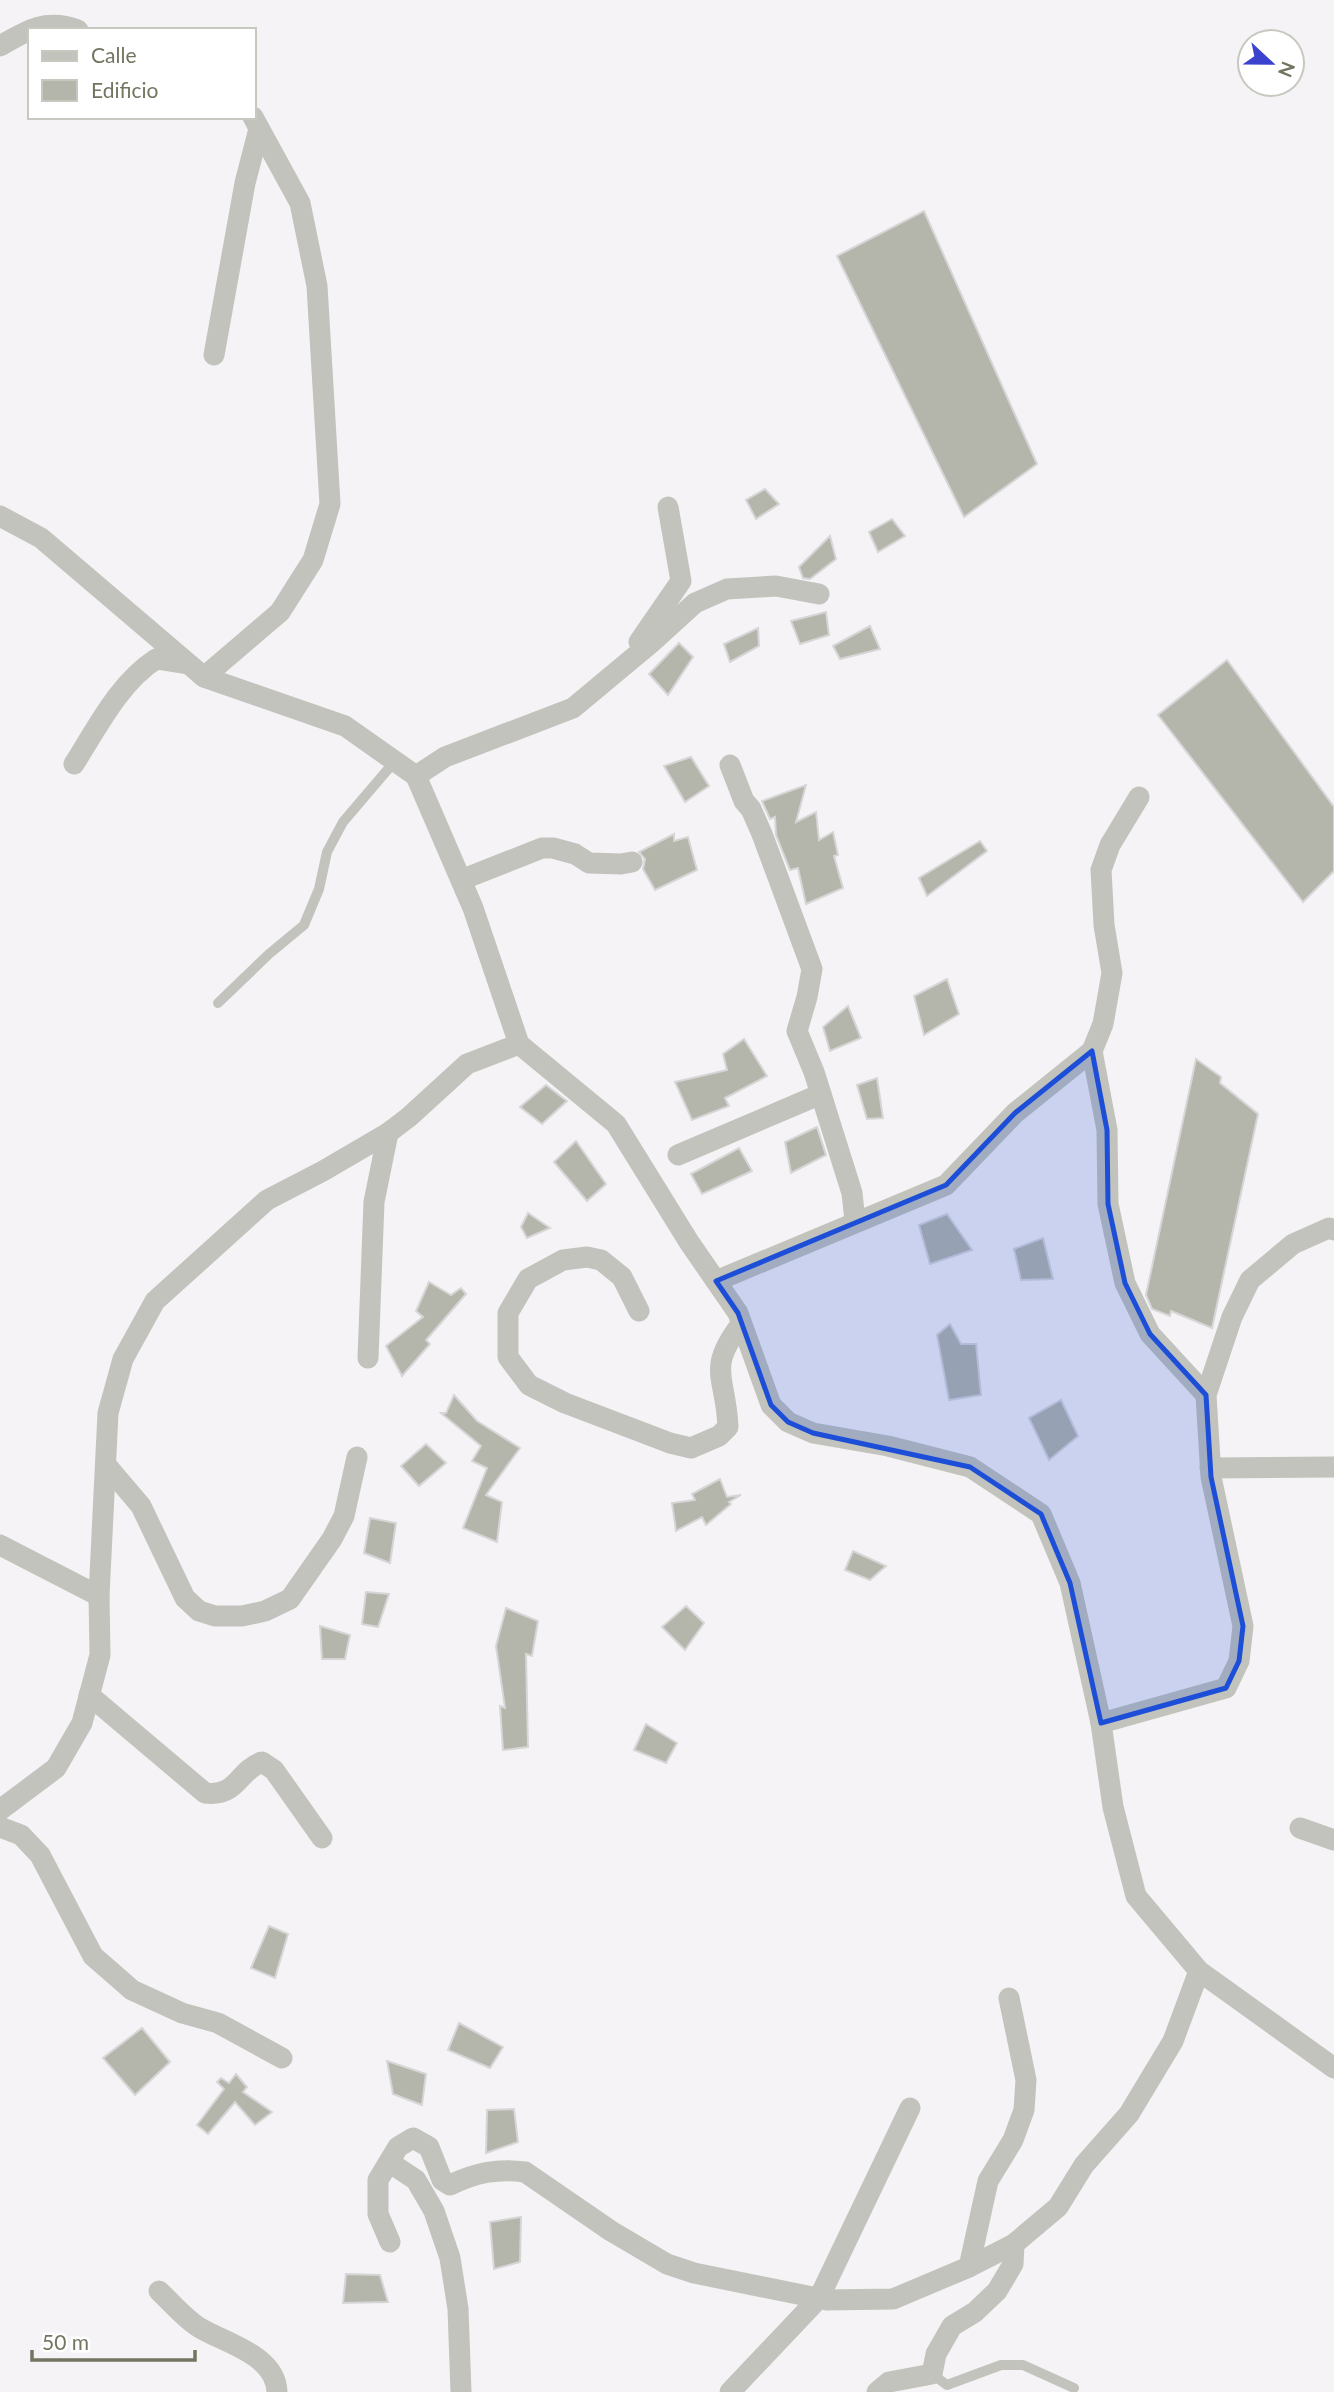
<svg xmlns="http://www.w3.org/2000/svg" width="1334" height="2392" viewBox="0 0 1334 2392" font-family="Lato,sans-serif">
	<rect width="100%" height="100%" fill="#f5f3f6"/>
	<!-- building -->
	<g fill="#b4b6ab" stroke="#d7d6d7" stroke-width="2">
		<polygon points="924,211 1037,464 964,517 837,256"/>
		<polygon points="765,489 779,504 756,519 746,500"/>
		<polygon points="892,519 905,536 878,552 869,532"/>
		<polygon points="830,536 836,559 810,579 803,578 799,567"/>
		<polygon points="826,612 829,635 800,644 791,621"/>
		<polygon points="870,626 880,649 840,659 833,646"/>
		<polygon points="758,628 759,646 730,662 724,644"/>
		<polygon points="679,643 693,657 668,695 649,674"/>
		<polygon points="1227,660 1334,807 1334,871 1303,902 1158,715"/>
		<polygon points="691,757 709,786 685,802 664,766"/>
		<polygon points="806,785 796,822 816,812 819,840 833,832 838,855 834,856 843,888 806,904 798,868 790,870 776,835 775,817 770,819 762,801"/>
		<polygon points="674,834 674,841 688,837 697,870 655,890 643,869 645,859 639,852"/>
		<polygon points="980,841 987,851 927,896 919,878"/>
		<polygon points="947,979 959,1014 924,1035 914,996"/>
		<polygon points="848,1006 861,1038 830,1051 823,1027"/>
		<polygon points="744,1039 767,1076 725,1098 729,1106 692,1120 675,1082 727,1070 723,1054"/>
		<polygon points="1196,1059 1221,1077 1220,1083 1258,1114 1212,1328 1171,1311 1170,1316 1152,1309 1146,1295"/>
		<polygon points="877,1078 883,1118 867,1119 857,1085"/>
		<polygon points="546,1085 567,1101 542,1124 520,1107"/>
		<polygon points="817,1127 826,1155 791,1173 785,1142"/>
		<polygon points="576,1141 606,1184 587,1201 554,1162"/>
		<polygon points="739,1148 752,1171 702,1194 691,1174"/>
		<polygon points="528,1213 550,1228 527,1238 521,1227"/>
		<polygon points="947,1214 972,1250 930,1264 919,1225"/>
		<polygon points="1043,1238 1053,1279 1021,1280 1014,1249"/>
		<polygon points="429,1282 451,1295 461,1288 466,1294 426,1340 430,1344 402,1376 386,1346 423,1317 416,1311"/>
		<polygon points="950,1324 961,1344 976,1344 981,1395 949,1400 937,1335"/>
		<polygon points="454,1395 477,1421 520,1448 486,1495 502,1502 497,1542 463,1528 487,1468 472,1461 481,1446 441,1413 446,1413"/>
		<polygon points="1061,1400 1078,1436 1049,1460 1029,1418"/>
		<polygon points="426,1444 446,1463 419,1486 401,1466"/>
		<polygon points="720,1479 727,1497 741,1495 729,1502 731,1504 706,1525 702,1517 676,1531 672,1503 695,1500 692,1494"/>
		<polygon points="370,1518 396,1523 390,1563 364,1553"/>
		<polygon points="853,1551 886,1566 870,1580 845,1570"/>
		<polygon points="366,1592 389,1594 378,1627 362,1624"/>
		<polygon points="686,1606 704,1623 685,1650 662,1627"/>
		<polygon points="506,1608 538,1621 532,1656 526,1654 528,1747 503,1750 500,1706 505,1708 496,1646"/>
		<polygon points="320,1626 350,1635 345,1659 322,1659"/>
		<polygon points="646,1724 677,1743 666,1763 634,1750"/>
		<polygon points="269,1926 288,1934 275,1978 251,1968"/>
		<polygon points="459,2023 503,2047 490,2068 448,2050"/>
		<polygon points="142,2028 170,2062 135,2095 103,2058"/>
		<polygon points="387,2061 426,2074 422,2105 393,2094"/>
		<polygon points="236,2074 247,2087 243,2092 272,2112 255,2125 235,2102 208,2134 197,2125 224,2089 217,2082 221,2078 229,2083"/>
		<polygon points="514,2109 518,2142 486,2153 487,2110"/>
		<polygon points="521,2217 520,2262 494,2269 490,2222"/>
		<polygon points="346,2274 380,2275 388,2302 343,2303"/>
	</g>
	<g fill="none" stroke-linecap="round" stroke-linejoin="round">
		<!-- lane -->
		<g stroke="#c2c3bc" stroke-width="10">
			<polyline points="218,1003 269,954 304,925 319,889 327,852 343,822 395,761"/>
			<polyline points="932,2374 947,2385 1001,2365 1023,2365 1074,2388"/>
		</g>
		<!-- street -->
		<g stroke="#c2c3bc" stroke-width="21">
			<path d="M0 46C27 30 46 18 78 30"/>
			<polyline points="214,355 245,183 259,129"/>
			<polyline points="0,516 41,538 204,677 345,726 416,776 473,908 519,1044 616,1124 689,1242 738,1313 771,1405 788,1422 813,1433 888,1446 970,1467 1041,1514 1070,1583 1101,1723 1113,1807 1136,1896 1199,1971 1334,2068"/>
			<polyline points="639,642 681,581 668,507"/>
			<polyline points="204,677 280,612 313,560 330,504 317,286 300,203 253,117"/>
			<path d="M74 764C97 728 119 683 156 659L188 664"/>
			<polyline points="730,765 744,801 751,809 762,834 812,969 807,997 797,1031 814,1072 852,1193 855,1221"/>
			<polyline points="416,776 445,757 573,708 651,643 695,603 727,589 776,586 819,594"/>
			<polyline points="1139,797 1110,845 1101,870 1104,925 1112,973 1103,1024 1092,1051 1107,1130 1108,1204 1125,1283 1150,1334 1206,1395"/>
			<polyline points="461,880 542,848 553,848 575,854 589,863 621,864 632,862"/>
			<polyline points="678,1155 821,1094"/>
			<polyline points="716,1281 946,1185 1015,1113 1092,1051"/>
			<path d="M639 1311 622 1277 601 1260 587 1257 563 1260 528 1279 508 1313V1357L529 1385 565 1403 670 1443 691 1448 719 1436 728 1427C726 1376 706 1370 741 1324"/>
			<polyline points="368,1358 374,1202 388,1133"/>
			<polyline points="107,1466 141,1506 185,1598 199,1611 215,1616 242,1616 265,1611 290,1599 332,1539 344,1516 357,1457"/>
			<polyline points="1210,1468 1334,1467"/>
			<polyline points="0,1545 99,1596"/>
			<path d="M89 1695 205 1793C238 1797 237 1771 262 1762L274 1770 322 1838"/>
			<polyline points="1101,1723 1226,1688 1239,1661 1243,1626 1211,1477 1206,1395 1232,1317 1250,1280 1293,1244 1329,1228 1334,1230"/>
			<polyline points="0,1810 56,1768 82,1723 100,1655 99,1596 108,1413 123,1359 155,1301 267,1200 323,1171 388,1133 409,1117 467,1064 519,1044"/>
			<polyline points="0,1827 21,1835 40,1855 93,1956 132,1990 182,2013 218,2023 282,2058"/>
			<polyline points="1300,1828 1334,1840"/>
			<polyline points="389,2162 416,2180 434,2211 450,2258 458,2309 461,2392"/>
			<path d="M390 2242 378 2214V2180L398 2147 413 2138 429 2147 442 2180 450 2185C475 2173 497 2168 525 2172L611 2231 667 2264 694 2273 827 2300 893 2299 969 2267 1014 2244 1058 2207 1084 2165 1129 2114 1173 2041 1199 1971"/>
			<polyline points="969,2267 988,2181 1013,2140 1024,2110 1026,2080 1009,1998"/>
			<path d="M159 2291C172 2303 185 2319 200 2328 225 2343 276 2355 277 2392"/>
			<polyline points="730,2392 819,2298 910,2108"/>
			<polyline points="877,2392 889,2382 932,2374 936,2354 952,2326 975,2312 997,2291 1013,2264 1014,2244"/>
		</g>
	</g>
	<!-- marked area -->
	<path fill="#1d4ed8" fill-opacity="0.2" stroke="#1d4ed8" stroke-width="5" stroke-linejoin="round" d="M1092 1051 1107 1130 1108 1204 1125 1283 1150 1334 1206 1395 1211 1477 1243 1626 1239 1661 1226 1688 1101 1723 1070 1583 1041 1514 970 1467 813 1433 788 1422 771 1405 738 1313 716 1281 946 1185 1015 1113Z"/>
	<!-- legend -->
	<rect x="28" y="28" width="228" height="91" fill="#ffffff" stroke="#c7c8bf" stroke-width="2"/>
	<rect x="42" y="51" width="35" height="10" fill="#c2c3bc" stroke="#c7c8bf" stroke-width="2"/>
	<text x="91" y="63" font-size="21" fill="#727660">Calle</text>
	<rect x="42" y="80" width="35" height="21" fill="#b4b6ab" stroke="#c7c8bf" stroke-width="2"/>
	<text x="91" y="98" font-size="21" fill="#727660">Edificio</text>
	<!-- north arrow -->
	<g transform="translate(1271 63) rotate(112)"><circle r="33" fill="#ffffff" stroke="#c7c8bf" stroke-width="2"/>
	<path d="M0-5L12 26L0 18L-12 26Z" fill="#3b42ce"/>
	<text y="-10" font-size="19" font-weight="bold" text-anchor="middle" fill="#727660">N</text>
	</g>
	<!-- scale -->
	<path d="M32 2350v10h163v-10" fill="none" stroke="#727660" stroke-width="3.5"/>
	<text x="42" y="2350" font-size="21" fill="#727660" stroke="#ffffff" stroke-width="5" paint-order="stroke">50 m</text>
</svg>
